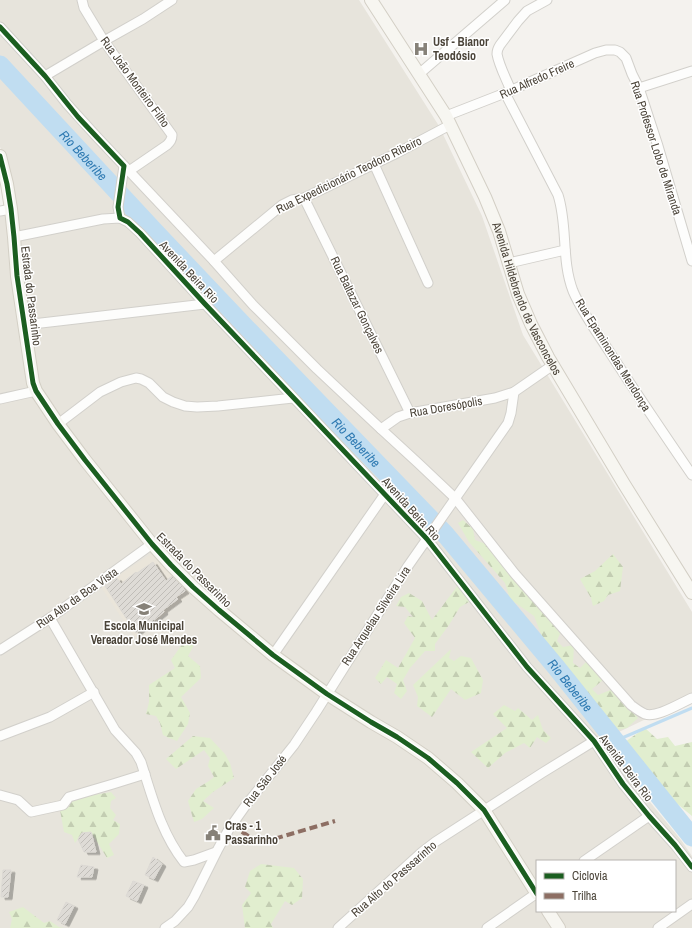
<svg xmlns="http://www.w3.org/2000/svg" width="692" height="928" viewBox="0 0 692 928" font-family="'Archivo Narrow',sans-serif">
	<defs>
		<pattern id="forest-firs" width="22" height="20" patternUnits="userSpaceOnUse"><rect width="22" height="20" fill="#e1eecf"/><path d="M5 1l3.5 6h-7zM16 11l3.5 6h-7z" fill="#c3cdb2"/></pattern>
		<pattern id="building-hatch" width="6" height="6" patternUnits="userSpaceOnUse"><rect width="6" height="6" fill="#dedbd6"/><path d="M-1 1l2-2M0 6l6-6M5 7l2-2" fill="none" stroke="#c0bdb8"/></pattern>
		<filter id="shadow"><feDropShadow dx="4" dy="2.5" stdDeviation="0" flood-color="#0004"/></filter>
	</defs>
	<rect width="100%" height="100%" fill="#f4f2ee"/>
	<!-- residential -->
	<path fill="#e7e4dc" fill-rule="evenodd" d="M0 0H359L439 126 482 216 523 335 692 612V697L600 741 681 840 692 856V928H0V212L15 210 6 161 0 147ZM537 861H675V911H537Z"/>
	<!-- education -->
	<polygon fill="#eae5da" points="151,554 171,571 190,594 154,624 135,638 101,587"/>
	<!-- forest -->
	<g fill="url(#forest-firs)">
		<polygon points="463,520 473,529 475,540 486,544 561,631 557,641 563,647 574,645 573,663 580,668 590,658 603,680 592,689 598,695 613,689 638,718 627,728 613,731 581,688 543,639 534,616 510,599 505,583 469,542 458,523"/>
		<polygon points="613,554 623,567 620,591 608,595 604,601 593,606 591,598 580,579 595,571"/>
		<polygon points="458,585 468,597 469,602 460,607 449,625 435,644 435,651 425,651 410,668 403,680 407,691 401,699 394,693 397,684 387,677 381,684 375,678 386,660 398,668 415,638 404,623 408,616 413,617 405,607 396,606 401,597 409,593 422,601 432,620"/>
		<polygon points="186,639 194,645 188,656 200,666 201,678 181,697 190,713 188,724 177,741 169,738 163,735 160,723 156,716 146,714 149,702 149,685 175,668 171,660"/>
		<polygon points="451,649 449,658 454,661 461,656 471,658 483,680 481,693 465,700 451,689 432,717 428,714 417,706 418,697 413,685"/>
		<polygon points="504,705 515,711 518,708 532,720 538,715 543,730 551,738 546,743 537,737 530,748 524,743 505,753 488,768 471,752 507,728 493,714"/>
		<polygon points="645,728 657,739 668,737 675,746 692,742 692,816 664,793 622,744"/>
		<polygon points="193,736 210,738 225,754 230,763 234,778 213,792 203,801 214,808 202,819 194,822 188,801 196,789 209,781 214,777 208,766 210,758 204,750 176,769 166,759"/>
		<polygon points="111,792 116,798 111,801 110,808 116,815 113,820 120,824 119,834 109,844 114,855 107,858 91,832 82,833 75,843 72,835 64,832 60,810 69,807 72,799"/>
		<polygon points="261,864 294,868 303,879 302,898 292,905 285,901 271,924 273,928 245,928 242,905 251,893 245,887 250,871"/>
		<polygon points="23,907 44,923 50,921 59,927 64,928 10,928 12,919 9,912"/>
	</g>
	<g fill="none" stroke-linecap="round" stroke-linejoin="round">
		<!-- stream -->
		<polyline stroke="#c0ddf1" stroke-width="3" points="615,741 692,708"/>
		<!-- river -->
		<path stroke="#c0ddf1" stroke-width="19" id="s1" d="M0 65 155 232 246 328 445 534 556 667 692 837"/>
	</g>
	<!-- building -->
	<g fill="url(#building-hatch)" stroke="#dcd9d4" filter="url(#shadow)">
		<polygon points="153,562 166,581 172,576 182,586 185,591 176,597 178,599 163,610 164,612 154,620 154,619 136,633 105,586 117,578 121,584 136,572 137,573"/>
		<polygon points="91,832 96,852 84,852 78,839 82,833"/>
		<polygon points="153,857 162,864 154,879 145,875"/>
		<polygon points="81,865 94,867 92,877 77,877"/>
		<polygon points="3,870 11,870 8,897 1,897"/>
		<polygon points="133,881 144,885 137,901 126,896"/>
		<polygon points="66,902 74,906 65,924 57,920"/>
	</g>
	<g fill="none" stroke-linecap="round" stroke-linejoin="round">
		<!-- street casing -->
		<g stroke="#d2d0cb" stroke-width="11">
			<g id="street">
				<path d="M82 0 84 8 104 41 172 135C172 140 170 142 167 145L129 171"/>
				<path d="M0 27 45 76 67 104 97 137 214 261 253 305 317 369 381 429 418 463 455 498 515 574 631 705C635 708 640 712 645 714 657 718 680 703 692 698"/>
				<polyline points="419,74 505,0"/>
				<polyline points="45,76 104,41 143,19 172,0"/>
				<polyline points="639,88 692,71"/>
				<path d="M511 91C507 80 499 66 497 54 497 51 498 48 500 45L518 21 527 11 547 0"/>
				<path d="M505 93 558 195C568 226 561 260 573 291 582 312 596 331 609 351 636 393 664 434 692 475"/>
				<polyline points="446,116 505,93 595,53 606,50 615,50 620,52 626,58 632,74 639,88 658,146 692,261"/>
				<polyline points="374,164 428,283"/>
				<polyline points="304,198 410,413"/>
				<polyline points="0,211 11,209"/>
				<polyline points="120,218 118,207 124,166"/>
				<polyline points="14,237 103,219 120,218 128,222 140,233 205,304 427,539 527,667 594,741 623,784 649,816 675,845 692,867"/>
				<polyline points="214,261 282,205 292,200 304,198 397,153 450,125"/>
				<polyline points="509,263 565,250"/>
				<polyline points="24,325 205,304"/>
				<polyline points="0,399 36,391"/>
				<polyline points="58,424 100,392 121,382 136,378 141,379 149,383 163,397 173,402 185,406 197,407 218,406 293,398"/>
				<polyline points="381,429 398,417 410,413 495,398 514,392 553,365"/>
				<path d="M50 618 115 730 136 753 141 762C152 796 161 833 184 862L194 860 216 852"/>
				<polyline points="0,650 50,618 152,544"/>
				<polyline points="273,655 385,494"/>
				<polyline points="0,736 50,717 94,692"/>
				<polyline points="0,795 18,800 31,812 63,805 69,797 113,784 145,774"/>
				<polyline points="584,861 649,816"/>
				<polyline points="165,928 175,921 188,907 194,897 218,849 229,829 246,805 294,745 316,712 408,566 508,423 511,413 514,392"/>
				<polyline points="338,928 422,852 435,842 542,773 594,741"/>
				<polyline points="487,928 537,893"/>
				<polyline points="658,928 692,904"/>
			</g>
		</g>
		<!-- secondary casing -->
		<g stroke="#d3cfc5" stroke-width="14">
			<g id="secondary">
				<path id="s2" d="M371 0 446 116 485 197 499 231 518 294 531 324 548 357 624 484 692 593"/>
				<polyline points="0,156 7,184 11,209 14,237 17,276 33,383 36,391 58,424 85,460 152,544 171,565 193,587 219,610 273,655 327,694 371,722 397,737 428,758 457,783 484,810 537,894"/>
				<polyline points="548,911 559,928"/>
			</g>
		</g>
		<!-- street -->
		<use href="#street" stroke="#fdfdfc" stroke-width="9"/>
		<!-- secondary -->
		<use href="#secondary" stroke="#f7f6f1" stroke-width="12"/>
		<!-- quiet -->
		<polyline stroke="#8d6e63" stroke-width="4" stroke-dasharray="8 4" stroke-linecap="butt" points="232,825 254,840 267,841 335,821"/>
		<!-- cycleway casing -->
		<g stroke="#fff" stroke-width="8">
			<g id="cycleway">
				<polyline points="0,27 45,76 78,117 124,166 118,207 120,218 128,222 140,233 205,304 427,539 527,667 594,741 623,784 649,816 675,845 692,867"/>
				<polyline points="0,156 7,184 11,209 14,237 17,276 33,383 36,391 58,424 85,460 152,544 171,565 193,587 219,610 273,655 327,694 371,722 397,737 428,758 457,783 484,810 537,894"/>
			</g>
		</g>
		<!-- cycleway -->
		<use href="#cycleway" stroke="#1b5e20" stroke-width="5"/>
	</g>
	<!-- icons -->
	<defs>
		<g id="hospital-bare" transform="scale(1.2)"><path d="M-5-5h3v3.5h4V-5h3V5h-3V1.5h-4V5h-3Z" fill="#868178" stroke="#fff" stroke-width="2.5" paint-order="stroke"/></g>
		<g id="school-bare" transform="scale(1.2)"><path d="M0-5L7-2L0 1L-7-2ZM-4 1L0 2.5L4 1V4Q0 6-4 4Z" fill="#868178" stroke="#fff" stroke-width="2.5" paint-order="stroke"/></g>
		<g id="civic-bare" transform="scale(1.2)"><path d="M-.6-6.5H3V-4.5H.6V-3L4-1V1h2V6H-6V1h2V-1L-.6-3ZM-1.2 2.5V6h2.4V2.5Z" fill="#868178" stroke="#fff" stroke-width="2.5" paint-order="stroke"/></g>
	</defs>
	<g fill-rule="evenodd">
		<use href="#hospital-bare" x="421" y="49"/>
		<use href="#school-bare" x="144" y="609"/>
		<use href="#civic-bare" x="213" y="833"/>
	</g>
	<g text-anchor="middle" stroke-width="3" stroke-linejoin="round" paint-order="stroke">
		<!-- poi labels -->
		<g font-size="12" font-weight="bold" fill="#4b4439" stroke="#fff" text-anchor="start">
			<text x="433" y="46">Usf - Bianor<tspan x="433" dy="14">Teodósio</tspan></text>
			<text x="144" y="630" text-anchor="middle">Escola Municipal<tspan x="144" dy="14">Vereador José Mendes</tspan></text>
			<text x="225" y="830">Cras - 1<tspan x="225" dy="14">Passarinho</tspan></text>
		</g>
		<!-- street labels -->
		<g font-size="12" fill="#4b4439" stroke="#fff">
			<text transform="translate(537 79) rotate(-24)" y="4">Rua Alfredo Freire</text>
			<text transform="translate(135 82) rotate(54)" y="4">Rua João Monteiro Filho</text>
			<text transform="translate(656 148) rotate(72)" y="4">Rua Professor Lobo de Miranda</text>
			<text transform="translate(349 175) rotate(-26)" y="4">Rua Expedicionário Teodoro Ribeiro</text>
			<text transform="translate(189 272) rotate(47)" y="4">Avenida Beira Rio</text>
			<text transform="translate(31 296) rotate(83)" y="4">Estrada do Passarinho</text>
			<text dy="4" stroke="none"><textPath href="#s2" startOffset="338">Avenida Hildebrando de Vasconcelos</textPath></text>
			<text transform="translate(357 305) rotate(64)" y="4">Rua Baltazar Gonçalves</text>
			<text transform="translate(613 355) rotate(58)" y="4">Rua Epaminondas Mendonça</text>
			<text transform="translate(446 407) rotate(-10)" y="4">Rua Doresópolis</text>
			<text transform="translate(411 509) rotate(48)" y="4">Avenida Beira Rio</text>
			<text transform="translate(194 570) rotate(45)" y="4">Estrada do Passarinho</text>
			<text transform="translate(77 598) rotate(-35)" y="4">Rua Alto da Boa Vista</text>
			<text transform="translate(376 616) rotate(-57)" y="4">Rua Arquelau Silveira Lira</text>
			<text transform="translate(626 768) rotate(53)" y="4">Avenida Beira Rio</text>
			<text transform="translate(265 781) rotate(-52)" y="4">Rua São José</text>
			<text transform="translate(394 879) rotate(-41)" y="4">Rua Alto do Passsarinho</text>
		</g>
		<!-- water labels -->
		<g font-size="13" font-style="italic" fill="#2e7ab2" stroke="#fff">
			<text dy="5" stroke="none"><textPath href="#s1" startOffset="123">Rio Beberibe</textPath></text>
			<text dy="5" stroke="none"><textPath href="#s1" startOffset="519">Rio Beberibe</textPath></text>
			<text dy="5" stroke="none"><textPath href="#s1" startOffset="843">Rio Beberibe</textPath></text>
		</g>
	</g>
	<!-- legend -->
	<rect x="536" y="860" width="140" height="52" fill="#ffffff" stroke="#b7b4b0"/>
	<rect x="544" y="873" width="20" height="6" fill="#1b5e20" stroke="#b7b4b0"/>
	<text x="572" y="880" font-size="12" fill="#4b4439">Ciclovia</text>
	<rect x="544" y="893" width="20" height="6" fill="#8d6e63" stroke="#b7b4b0"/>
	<text x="572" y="900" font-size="12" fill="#4b4439">Trilha</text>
</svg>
